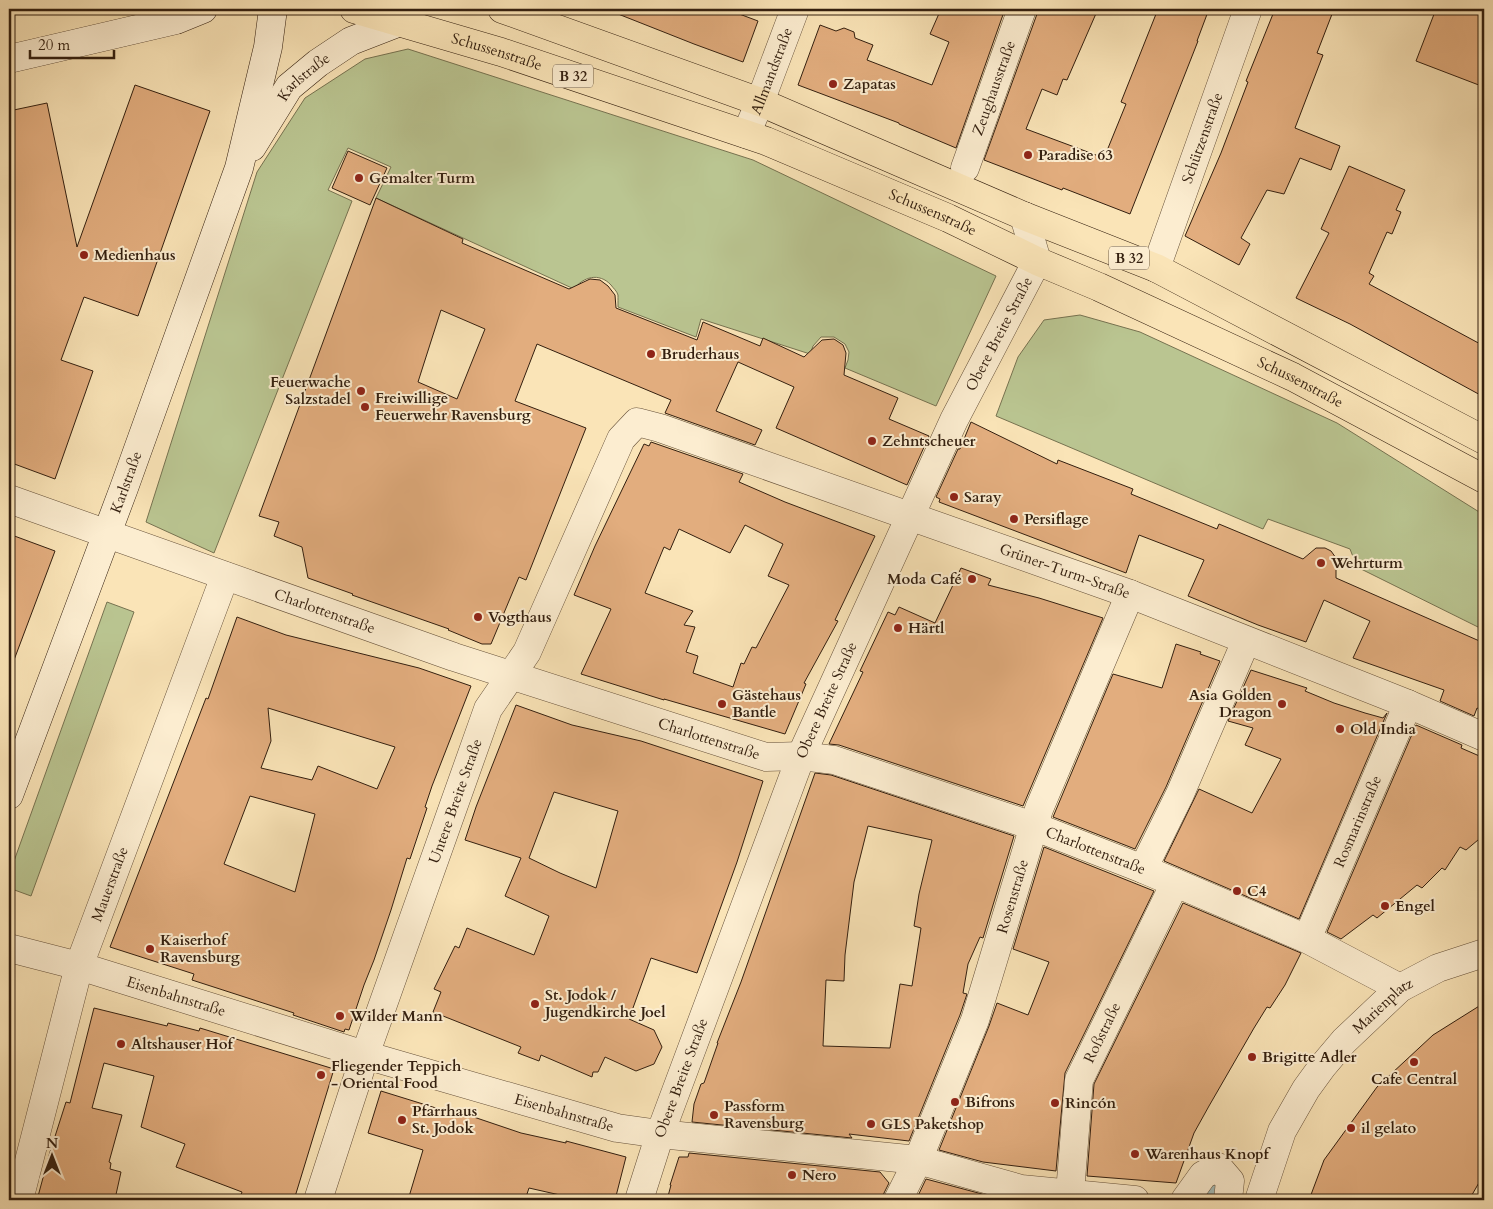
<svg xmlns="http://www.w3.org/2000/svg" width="1493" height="1209" viewBox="0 0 1493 1209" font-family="Cardo,serif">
	<rect width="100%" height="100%" fill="#fae4b7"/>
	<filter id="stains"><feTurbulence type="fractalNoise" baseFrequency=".004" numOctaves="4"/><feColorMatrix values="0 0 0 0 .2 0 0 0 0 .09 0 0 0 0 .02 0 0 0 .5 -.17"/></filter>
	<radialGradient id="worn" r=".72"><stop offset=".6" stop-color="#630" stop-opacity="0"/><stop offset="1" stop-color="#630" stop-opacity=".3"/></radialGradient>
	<!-- green -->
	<g fill="#bac591" stroke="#767250">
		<path d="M408 49 753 160 996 276 936 406 845 368 848 360 849 352 845 344 834 337H821L813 346 810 354 701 319 696 337 618 307C618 303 618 298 618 295 617 291 613 288 611 285 599 272 583 277 574 289L376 198 391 167 348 148 328 190 352 201 214 553 146 522 257 172 305 98 365 59Z"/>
		<polygon points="1080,315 1140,332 1337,423 1484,515 1484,630 1357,567 1350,549 1268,519 1263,529 996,416 1018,357 1044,320"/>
		<polygon points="107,602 134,612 31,896 9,888 9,875"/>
	</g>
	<!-- water -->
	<polygon fill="#a3bcb9" stroke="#767d75" points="1215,1178 1223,1200 1198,1200"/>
	<!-- building -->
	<g fill="#e2ad7e" stroke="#331f0f" fill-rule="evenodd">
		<polygon points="608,9 726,9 758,21 743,62 694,44 608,10"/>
		<polygon points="941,9 1005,9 956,148 899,124 899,123 798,85 820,25 836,31 844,28 854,32 855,38 873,45 867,60 932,85 949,42 930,34"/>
		<polygon points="1037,9 1098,9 1067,80 1063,79 1057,95 1042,89 1026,129 1104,158 1126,104 1121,102 1158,9 1209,9 1197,41 1198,41 1130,214 1063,188 1062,190 984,160 1037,14"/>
		<polygon points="1275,9 1334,9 1317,53 1323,55 1295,128 1340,146 1331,170 1300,158 1284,194 1267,190 1241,238 1250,244 1239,265 1185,236 1221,153 1248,82 1246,81"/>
		<polygon points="1436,9 1484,9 1484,87 1416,61"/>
		<polygon points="135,85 210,111 138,316 84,297 61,360 93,371 55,479 9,462 9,111 47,103 77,247"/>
		<polygon points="348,151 387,168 370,205 332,188"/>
		<polygon points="1349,166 1405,190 1396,210 1401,212 1392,234 1387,232 1369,273 1374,276 1369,284 1484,346 1484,397 1350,324 1296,298 1329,233 1321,229"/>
		<path d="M376 198 463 239 462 243 569 289 590 279 600 280 608 286 615 295 616 308 697 340 703 322 760 346 763 338 804 357 822 340 834 339 843 345 846 353 844 375 898 398 889 419 929 436 907 485 776 428 794 387 738 362 716 411 762 430 755 445 665 413 671 400 537 344 515 401 586 428 526 580 519 577 491 644H482L448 630 449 629 352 595 353 594 308 578 302 547 274 536 279 522 259 516ZM441 310 485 329 457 399 418 382Z"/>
		<polygon points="971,422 1057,464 1058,460 1133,489 1131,494 1217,529 1219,524 1303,559 1316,548 1325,548 1331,551 1336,558 1336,578 1484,643 1484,711 1477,708 1474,716 1440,701 1444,690 1353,658 1370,621 1324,600 1306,642 1258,625 1188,596 1204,560 1139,535 1126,573 939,502 940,499 936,497 958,449 960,449"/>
		<path d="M651 442 743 474 739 482 785 502 875 536 835 620 838 621 804 683 806 684 785 734 664 699V700L581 674 611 609 574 595 595 546 644 444 649 446ZM745 525 783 544 768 576 789 585 756 648 752 647 744 664 741 663 733 687 693 673 698 656 686 652 695 627 684 625 693 611 645 593 664 547 670 550 679 529 730 553Z"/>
		<polygon points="9,534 55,551 11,668 9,668"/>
		<polygon points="961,568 991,579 988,585 1039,598 1103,618 1023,806 839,745 829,744 863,672 860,671 888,612 895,615 899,607 935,623"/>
		<path d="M237 617 286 635 419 668 471 686 432 786 425 807 427 808 410 859 407 858 391 910 374 960 364 985 349 1030 345 1029 344 1032 293 1015 294 1013 192 980 194 974 110 947 206 698 208 699ZM268 708 395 747 377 789 318 766 312 780 261 768 271 741ZM250 796 315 814 295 892 224 864Z"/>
		<polygon points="1176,644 1201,652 1200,654 1220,661 1166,787 1135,849 1053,817 1113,674 1162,688"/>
		<polygon points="1251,670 1307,688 1305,691 1334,703 1365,713 1383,718 1387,713 1299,919 1164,861 1199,789 1252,813 1281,759 1245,745 1253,728 1228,721"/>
		<path d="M516 705 572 725 641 741 763 781 737 862 697 973 651 958 629 1019 654 1030 662 1047 654 1064 636 1071 605 1057 598 1072H593L592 1077 541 1055 539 1061 518 1053 521 1047 433 1012 441 992 434 989 455 946 459 948 467 928 534 955 549 916 505 896 521 858 465 840 476 807ZM554 792 618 811 596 888 560 873 529 858Z"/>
		<polygon points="1416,725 1462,745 1461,748 1484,758 1484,835 1466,850 1460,847 1445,870 1442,868 1422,888 1417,885 1377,918 1373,915 1341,939 1327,932"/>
		<path d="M815 773 831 775 1014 836 983 938 980 937 968 964 963 993 967 994 960 1015 909 1141 849 1134 852 1138 692 1122 694 1104 701 1084 704 1083 718 1043H717L741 982ZM868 826 932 840 919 894 914 926 921 928 912 986 900 984 890 1048 823 1046 826 980 844 981 845 955 854 882Z"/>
		<polygon points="1044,847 1154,891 1065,1073 1056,1171 983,1162 939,1150 989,1026 997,1003 1028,1015 1049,962 1013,949"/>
		<polygon points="1183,903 1301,953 1285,985 1270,1008 1267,1007 1254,1028 1209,1106 1194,1133 1176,1183 1087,1176 1094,1084"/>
		<polygon points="1484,1003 1484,1174 1469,1200 1309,1200 1324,1160 1377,1087 1433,1035"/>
		<polygon points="94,1008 167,1026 168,1023 199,1031 200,1028 334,1069 294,1200 239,1200 242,1192 176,1167 185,1144 141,1127 154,1076 104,1063 92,1108 122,1115 109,1162 111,1163 110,1169 121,1172 115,1199 101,1197 101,1200 37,1200 50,1152 66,1102 70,1103"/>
		<polygon points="381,1091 452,1113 453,1110 521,1133 566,1143 566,1141 626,1157 615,1200 582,1200 529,1188 525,1200 408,1200 423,1150 368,1133"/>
		<polygon points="689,1153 880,1172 889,1183 884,1193 882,1200 667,1200 671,1185 670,1185 679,1157 688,1157"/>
		<polygon points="926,1179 982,1194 995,1200 916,1200"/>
	</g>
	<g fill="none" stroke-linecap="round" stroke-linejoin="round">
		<!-- street casing -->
		<g stroke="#655039" stroke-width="29">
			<g id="street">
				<path id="s1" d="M746 134 760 102 795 9"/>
				<path id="s2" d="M965 168 1022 9"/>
				<path id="s3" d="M1156 268 1248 9"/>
				<path id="s4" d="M9 499 454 657 766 757 801 756 834 760 1033 826 1143 869 1307 939 1400 988"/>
				<polyline points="1143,869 1180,794 1246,641"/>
				<path id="s5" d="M1307 939 1408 704"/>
				<path id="s6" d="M9 948 79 966 365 1055 617 1128 660 1134 918 1160 1021 1189 1135 1200"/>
				<path id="s7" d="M1070 1193 1079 1080 1175 883"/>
				<path id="s8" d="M19 1200 79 966 225 576"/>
				<path id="s9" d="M318 1200 365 1055 488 709 527 652 621 439 637 422 660 428 1130 594 1408 704 1484 737"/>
				<path id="s10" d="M639 1200 660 1134 801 756 954 420 1037 261 1024 216"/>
				<path id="s11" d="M898 1200 918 1160 975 1020 1039 809 1130 594"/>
				<polyline points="1185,1200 1203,1175 1218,1167 1230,1181 1228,1200"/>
				<path id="s12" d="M1259 1200 1282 1131 1306 1089 1322 1067 1344 1041 1400 988 1438 968 1484 953"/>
			</g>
		</g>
		<!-- secondary casing -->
		<g stroke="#331f0f" stroke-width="29">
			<g id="secondary">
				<polyline points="9,59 176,20 203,9"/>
				<path id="s13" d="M252 147 289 87 318 63 351 41 400 22"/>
				<path id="s14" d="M9 795 124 488 239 168 268 47 273 9"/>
			</g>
		</g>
		<!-- primary casing -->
		<g stroke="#331f0f" stroke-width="29">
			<g id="primary">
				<path id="s15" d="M354 9 501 52 766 141 948 218 1037 261 1099 287 1293 377 1484 479"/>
				<polyline points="502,9 760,102 1024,216 1156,268 1484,440"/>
			</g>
		</g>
		<!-- street -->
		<use href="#street" stroke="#fcedd0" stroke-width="28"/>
		<!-- secondary -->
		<use href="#secondary" stroke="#fcedd0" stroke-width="28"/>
		<!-- primary -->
		<use href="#primary" stroke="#fae4b7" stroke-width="28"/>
	</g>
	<!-- markers -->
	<g fill="#8f2418" stroke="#fcedd0" stroke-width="2">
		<circle cx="833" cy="84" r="5"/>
		<circle cx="1028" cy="155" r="5"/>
		<circle cx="359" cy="178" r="5"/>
		<circle cx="84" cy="255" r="5"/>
		<circle cx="651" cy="354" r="5"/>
		<circle cx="361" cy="391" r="5"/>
		<circle cx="365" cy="407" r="5"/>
		<circle cx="872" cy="441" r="5"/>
		<circle cx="954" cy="497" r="5"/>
		<circle cx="1014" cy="519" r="5"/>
		<circle cx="1321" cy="563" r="5"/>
		<circle cx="972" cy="579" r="5"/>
		<circle cx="478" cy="617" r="5"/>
		<circle cx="898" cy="628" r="5"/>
		<circle cx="722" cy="704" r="5"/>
		<circle cx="1282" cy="704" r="5"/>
		<circle cx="1340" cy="729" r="5"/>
		<circle cx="1237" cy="891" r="5"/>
		<circle cx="1385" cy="906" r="5"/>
		<circle cx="150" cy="949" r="5"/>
		<circle cx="535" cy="1004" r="5"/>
		<circle cx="340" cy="1016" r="5"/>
		<circle cx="121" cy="1044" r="5"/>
		<circle cx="1252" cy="1057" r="5"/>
		<circle cx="1414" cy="1062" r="5"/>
		<circle cx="321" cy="1075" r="5"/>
		<circle cx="955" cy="1102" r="5"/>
		<circle cx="1055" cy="1103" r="5"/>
		<circle cx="714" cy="1115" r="5"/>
		<circle cx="402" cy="1120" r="5"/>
		<circle cx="871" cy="1124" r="5"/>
		<circle cx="1351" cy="1128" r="5"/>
		<circle cx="1135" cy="1154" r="5"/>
		<circle cx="792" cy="1175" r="5"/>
	</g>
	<g text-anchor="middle" stroke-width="4" stroke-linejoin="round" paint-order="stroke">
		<!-- shield labels -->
		<g fill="#fcedd0" stroke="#6f5d49" stroke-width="1">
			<rect x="553" y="64.5" width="40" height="23" rx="4"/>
			<rect x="1109" y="246.5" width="40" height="23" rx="4"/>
		</g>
		<g font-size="14" font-weight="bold" fill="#331f0f">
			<text x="573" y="81">B 32</text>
			<text x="1129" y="263">B 32</text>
		</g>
		<!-- street labels -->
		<g font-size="15" fill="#331f0f" stroke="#fcedd0">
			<text dy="5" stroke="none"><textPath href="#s15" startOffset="149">Schussenstraße</textPath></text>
			<text dy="5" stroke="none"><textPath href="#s1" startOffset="68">Allmandstraße</textPath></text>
			<text dy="5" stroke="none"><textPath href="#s13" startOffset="88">Karlstraße</textPath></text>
			<text dy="5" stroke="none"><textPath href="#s2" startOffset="85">Zeughausstraße</textPath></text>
			<text dy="5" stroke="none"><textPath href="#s3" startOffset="138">Schützenstraße</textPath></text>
			<text dy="5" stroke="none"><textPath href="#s15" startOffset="614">Schussenstraße</textPath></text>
			<text dy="5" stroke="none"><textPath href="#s10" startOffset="939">Obere Breite Straße</textPath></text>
			<text dy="5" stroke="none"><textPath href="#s15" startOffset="1019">Schussenstraße</textPath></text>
			<text dy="5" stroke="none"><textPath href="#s14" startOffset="334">Karlstraße</textPath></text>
			<text dy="5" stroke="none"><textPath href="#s9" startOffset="1298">Grüner-Turm-Straße</textPath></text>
			<text dy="5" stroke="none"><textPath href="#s4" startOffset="335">Charlottenstraße</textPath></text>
			<text dy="5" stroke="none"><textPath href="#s10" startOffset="534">Obere Breite Straße</textPath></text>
			<text dy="5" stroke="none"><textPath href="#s4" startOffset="740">Charlottenstraße</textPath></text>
			<text dy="5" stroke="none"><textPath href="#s9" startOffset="422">Untere Breite Straße</textPath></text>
			<text dy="5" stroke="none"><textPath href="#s5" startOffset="128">Rosmarinstraße</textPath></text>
			<text dy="5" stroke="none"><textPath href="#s4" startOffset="1145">Charlottenstraße</textPath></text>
			<text dy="5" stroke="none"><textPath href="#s8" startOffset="329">Mauerstraße</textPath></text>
			<text dy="5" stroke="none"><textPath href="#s11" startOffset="325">Rosenstraße</textPath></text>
			<text dy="5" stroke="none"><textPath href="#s6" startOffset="174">Eisenbahnstraße</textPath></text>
			<text dy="5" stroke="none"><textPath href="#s12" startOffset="235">Marienplatz</textPath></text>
			<text dy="5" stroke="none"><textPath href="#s7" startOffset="166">Roßstraße</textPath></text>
			<text dy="5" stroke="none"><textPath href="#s10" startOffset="129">Obere Breite Straße</textPath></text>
			<text dy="5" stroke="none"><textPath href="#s6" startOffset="579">Eisenbahnstraße</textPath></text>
		</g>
		<!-- poi labels -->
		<g font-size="15" font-weight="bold" fill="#331f0f" stroke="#fcedd0" text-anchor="start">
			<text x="843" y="89">Zapatas</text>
			<text x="1038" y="160">Paradise 63</text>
			<text x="369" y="183">Gemalter Turm</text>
			<text x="94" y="260">Medienhaus</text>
			<text x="661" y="359">Bruderhaus</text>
			<text x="351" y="387" text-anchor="end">Feuerwache<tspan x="351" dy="17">Salzstadel</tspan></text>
			<text x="375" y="403">Freiwillige<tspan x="375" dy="17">Feuerwehr Ravensburg</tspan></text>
			<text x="882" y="446">Zehntscheuer</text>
			<text x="964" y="502">Saray</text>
			<text x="1024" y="524">Persiflage</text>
			<text x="1331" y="568">Wehrturm</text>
			<text x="962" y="584" text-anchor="end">Moda Café</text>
			<text x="488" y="622">Vogthaus</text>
			<text x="908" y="633">Härtl</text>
			<text x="732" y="700">Gästehaus<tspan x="732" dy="17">Bantle</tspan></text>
			<text x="1272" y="700" text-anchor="end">Asia Golden<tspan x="1272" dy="17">Dragon</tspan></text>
			<text x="1350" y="734">Old India</text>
			<text x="1247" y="896">C4</text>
			<text x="1395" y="911">Engel</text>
			<text x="160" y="945">Kaiserhof<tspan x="160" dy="17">Ravensburg</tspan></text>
			<text x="545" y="1000">St. Jodok /<tspan x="545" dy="17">Jugendkirche Joel</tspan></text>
			<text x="350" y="1021">Wilder Mann</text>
			<text x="131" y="1049">Altshauser Hof</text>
			<text x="1262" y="1062">Brigitte Adler</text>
			<text x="331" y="1071">Fliegender Teppich<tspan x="331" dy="17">- Oriental Food</tspan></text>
			<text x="1414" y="1084" text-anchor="middle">Cafe Central</text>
			<text x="965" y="1107">Bifrons</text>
			<text x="1065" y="1108">Rincón</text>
			<text x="724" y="1111">Passform<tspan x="724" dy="17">Ravensburg</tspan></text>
			<text x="412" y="1116">Pfarrhaus<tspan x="412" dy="17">St. Jodok</tspan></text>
			<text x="881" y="1129">GLS Paketshop</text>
			<text x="1361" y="1133">il gelato</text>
			<text x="1145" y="1159">Warenhaus Knopf</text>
			<text x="802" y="1180">Nero</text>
		</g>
	</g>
	<!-- margin -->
	<rect width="1493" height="1209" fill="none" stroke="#fae4b7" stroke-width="30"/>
	<rect x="10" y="10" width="1473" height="1189" fill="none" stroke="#331f0f" stroke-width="2.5"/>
	<rect x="15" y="15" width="1463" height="1179" fill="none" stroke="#331f0f"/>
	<!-- north arrow -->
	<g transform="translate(52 1156)" stroke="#fcedd0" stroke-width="4" paint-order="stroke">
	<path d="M0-4L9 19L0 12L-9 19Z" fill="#331f0f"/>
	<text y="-8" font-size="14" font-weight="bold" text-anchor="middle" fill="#331f0f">N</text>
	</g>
	<!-- scale -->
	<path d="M30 50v8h84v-8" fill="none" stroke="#331f0f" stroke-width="2.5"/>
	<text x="38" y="50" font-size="15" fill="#331f0f" stroke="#fcedd0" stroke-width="4" paint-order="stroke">20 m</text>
	<rect width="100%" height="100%" filter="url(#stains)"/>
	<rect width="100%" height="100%" fill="url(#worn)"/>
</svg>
